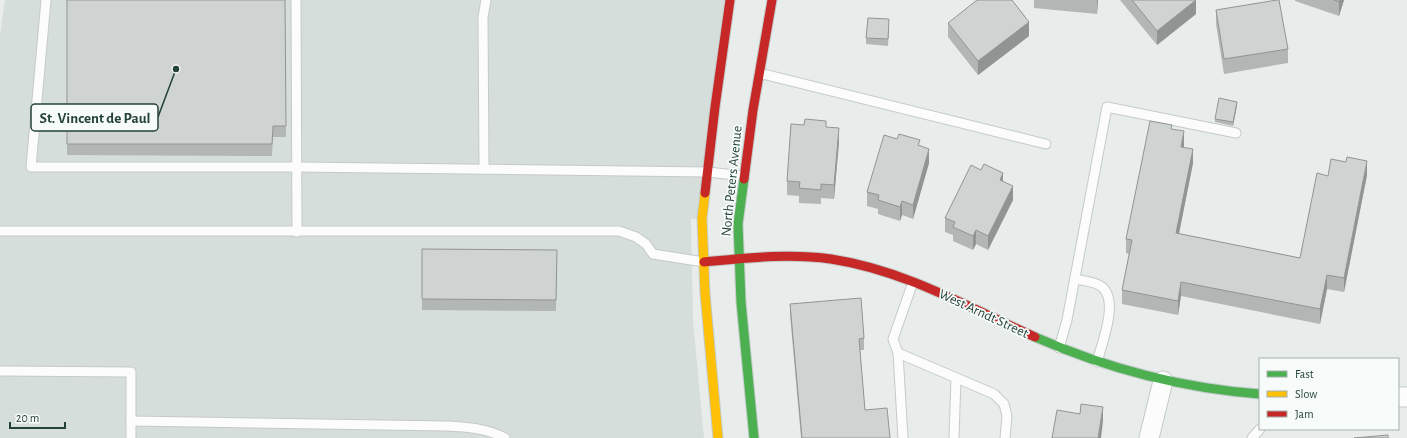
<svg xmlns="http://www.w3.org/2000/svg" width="1407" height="438" viewBox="0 0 1407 438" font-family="'Alegreya Sans',sans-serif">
	<rect width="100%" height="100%" fill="#e8edeb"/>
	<!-- built -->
	<polygon fill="#d6dedb" points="5,0 730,0 702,219 691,219 693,321 704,438 0,438 0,35"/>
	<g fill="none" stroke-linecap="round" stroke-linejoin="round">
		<!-- lane casing -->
		<g stroke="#c5cac8" stroke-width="11">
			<g id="lane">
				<polyline points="46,0 31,167 297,167 708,172 744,176"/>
				<polyline points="296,0 297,232"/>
				<polyline points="759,73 1046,144"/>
				<polyline points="484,169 483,17 486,0"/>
				<polyline points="0,231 619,231 636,237 646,244 653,254 704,262"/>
				<path d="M1075 279C1083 281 1095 281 1102 287 1119 301 1102 343 1097 362"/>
				<polyline points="913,282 893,339 898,353 994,394 1004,404 1007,416 1005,438"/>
				<polyline points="1059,348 1067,320 1107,107 1236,133"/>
				<polyline points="898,353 903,438"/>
				<polyline points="0,371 131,372 131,438"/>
				<path d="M131 421 446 426C467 427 486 428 505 438"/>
				<polyline points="954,438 956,378"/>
				<polyline points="1252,438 1260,429"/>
			</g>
		</g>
		<!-- street casing -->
		<g stroke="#c5cac8" stroke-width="21">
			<g id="street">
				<polyline points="1398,397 1407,397"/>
				<polyline points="1149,438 1163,381"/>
			</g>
		</g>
		<!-- fast casing -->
		<g stroke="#c3cbc8" stroke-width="11">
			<g id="fast">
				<polyline points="744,179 738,224 741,302 754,438"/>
				<path d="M1035 337C1108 369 1180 388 1260 394"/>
			</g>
		</g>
		<!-- slow casing -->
		<g stroke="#c3cbc8" stroke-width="11">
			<polyline id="slow" points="705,193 702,219 705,293 718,438"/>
		</g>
		<!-- jam casing -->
		<g stroke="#c3cbc8" stroke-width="11">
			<g id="jam">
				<polyline points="744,179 753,110 772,0"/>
				<polyline points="705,193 715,107 730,0"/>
				<path d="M704 262C746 258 789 253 831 259 904 270 968 307 1035 337"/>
			</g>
		</g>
		<!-- lane -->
		<use href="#lane" stroke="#fcfcfc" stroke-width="9"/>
		<!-- street -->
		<use href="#street" stroke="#fcfcfc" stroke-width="19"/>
		<!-- fast -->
		<use href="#fast" stroke="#4caf50" stroke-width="9"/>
		<!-- slow -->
		<use href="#slow" stroke="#ffc107" stroke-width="9"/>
		<!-- jam -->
		<use href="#jam" stroke="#c62828" stroke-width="9"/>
	</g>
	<!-- wall -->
	<g fill="#b2b6b5">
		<polygon points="67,0 285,0 286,137 273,137 272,156 67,155"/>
		<polygon points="1034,0 1098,0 1097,14 1034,8"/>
		<polygon points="1120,0 1196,0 1196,14 1157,45"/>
		<polygon points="1295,0 1344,0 1339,16 1295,1"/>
		<polygon points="1216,10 1288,49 1288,63 1224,74 1216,24"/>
		<polygon points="948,23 1029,36 978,75 948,37"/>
		<polygon points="889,25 888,46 866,44 866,38"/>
		<polygon points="1237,105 1233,126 1215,122 1215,119"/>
		<polygon points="826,127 839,142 834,199 821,198 821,204 799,203 799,196 787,195 787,181"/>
		<polygon points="1172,129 1184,145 1184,147 1193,163 1179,234 1300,258 1328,176 1367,175 1344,292 1327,289 1320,324 1181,296 1178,315 1122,304 1122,290 1129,254 1126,253 1126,239"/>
		<polygon points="920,146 929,163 913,219 902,215 900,221 878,214 878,209 867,206 867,192"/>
		<polygon points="1003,181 1013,200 988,250 976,244 973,250 953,241 953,235 945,232 945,218"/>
		<polygon points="422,249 557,250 556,311 422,310"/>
		<polygon points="790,304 864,338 864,350 860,350 865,410 890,438 801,438 790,315"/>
	</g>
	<!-- shaded-wall -->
	<g fill="#919493">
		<polygon points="1097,0 1098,0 1097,14"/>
		<polygon points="1196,0 1196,14 1157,45 1157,31"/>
		<polygon points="1340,0 1344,0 1339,16 1339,2"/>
		<polygon points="1029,22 1029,36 978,75 978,61"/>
		<polygon points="1237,102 1237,105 1233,126 1233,122"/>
		<polygon points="839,128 839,142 834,199 834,185"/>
		<polygon points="1184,131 1184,145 1181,161 1181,147"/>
		<polygon points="929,149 929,163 913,219 913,205"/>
		<polygon points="1193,149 1193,163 1176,248 1176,233"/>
		<polygon points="1367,161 1367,175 1344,292 1344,278"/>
		<polygon points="1003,173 1003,188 1000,180"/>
		<polygon points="1013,186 1013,200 988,250 988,236"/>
		<polygon points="902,201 902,215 900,221 900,207"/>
		<polygon points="976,230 976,244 973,250 973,236"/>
		<polygon points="1327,275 1327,289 1320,324 1320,309"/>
		<polygon points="1181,282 1181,296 1178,315 1178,301"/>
		<polygon points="1103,407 1103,421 1101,438 1098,438"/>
	</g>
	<!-- building -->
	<g fill="#cfd4d2" stroke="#919493">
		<polygon points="67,0 285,0 286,126 273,126 272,144 67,144"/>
		<polygon points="977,0 1012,0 1029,22 978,61 948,23"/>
		<polygon points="1132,0 1196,0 1157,31"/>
		<polygon points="1277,0 1279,0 1288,49 1224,59 1216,10"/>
		<polygon points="1334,0 1340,0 1339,2"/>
		<polygon points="868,18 889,19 888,39 866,38"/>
		<polygon points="1219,98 1237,102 1233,122 1215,119"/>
		<polygon points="805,119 826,121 826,127 839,128 834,185 821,184 821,190 799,188 800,182 787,181 791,124 804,125"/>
		<polygon points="1150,121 1172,125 1171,129 1184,131 1181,147 1193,149 1176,233 1300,258 1317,173 1328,176 1331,159 1346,162 1347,157 1367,161 1344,278 1327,275 1320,309 1181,282 1178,301 1122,290 1132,240 1126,239"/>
		<polygon points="899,134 920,140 918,145 929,149 913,205 902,201 900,207 878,200 879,195 867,192 884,135 897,139"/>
		<polygon points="984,164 1003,173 1000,180 1013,186 988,236 976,230 973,236 953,227 955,222 945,218 971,165 981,170"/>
		<polygon points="422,249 557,250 556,300 422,299"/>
		<polygon points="861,298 864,338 859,339 865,410 887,408 890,438 802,438 790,304"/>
		<polygon points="1081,404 1103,407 1098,438 1052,438 1057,410 1080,414"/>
		<polygon points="1388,435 1388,438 1354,438"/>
	</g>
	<g text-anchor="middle" stroke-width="3.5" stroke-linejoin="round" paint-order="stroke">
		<!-- street labels -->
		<g font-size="14" fill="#24423a" stroke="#f7fbf9">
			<text transform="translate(731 181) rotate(-84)" y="5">North Peters Avenue</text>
			<text transform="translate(984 313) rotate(25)" y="5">West Arndt Street</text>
		</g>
	</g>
	<!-- callouts -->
	<path fill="none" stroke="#24423a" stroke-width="1.5" d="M176 69L158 117"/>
	<circle fill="#24423a" stroke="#f7fbf9" stroke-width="1.5" cx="176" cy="69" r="4"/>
	<rect fill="#f7fbf9" stroke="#24423a" stroke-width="1.5" x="31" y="104" width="127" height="27" rx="4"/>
	<g font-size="15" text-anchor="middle" font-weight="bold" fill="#24423a">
		<text x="95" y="123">St. Vincent de Paul</text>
	</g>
	<!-- legend -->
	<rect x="1259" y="358" width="140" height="72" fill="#f7fbf9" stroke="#a3b1ad"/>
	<rect x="1267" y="371" width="20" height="6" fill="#4caf50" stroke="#a3b1ad"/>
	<text x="1295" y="378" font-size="12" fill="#24423a">Fast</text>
	<rect x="1267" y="391" width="20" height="6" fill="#ffc107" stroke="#a3b1ad"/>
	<text x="1295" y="398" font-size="12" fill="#24423a">Slow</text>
	<rect x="1267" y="411" width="20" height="6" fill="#c62828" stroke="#a3b1ad"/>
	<text x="1295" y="418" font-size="12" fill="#24423a">Jam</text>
	<!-- scale -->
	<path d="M10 422v6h55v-6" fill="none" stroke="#24423a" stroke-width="2"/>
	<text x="16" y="422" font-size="12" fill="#24423a" stroke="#f7fbf9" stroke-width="3" paint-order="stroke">20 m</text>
</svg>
